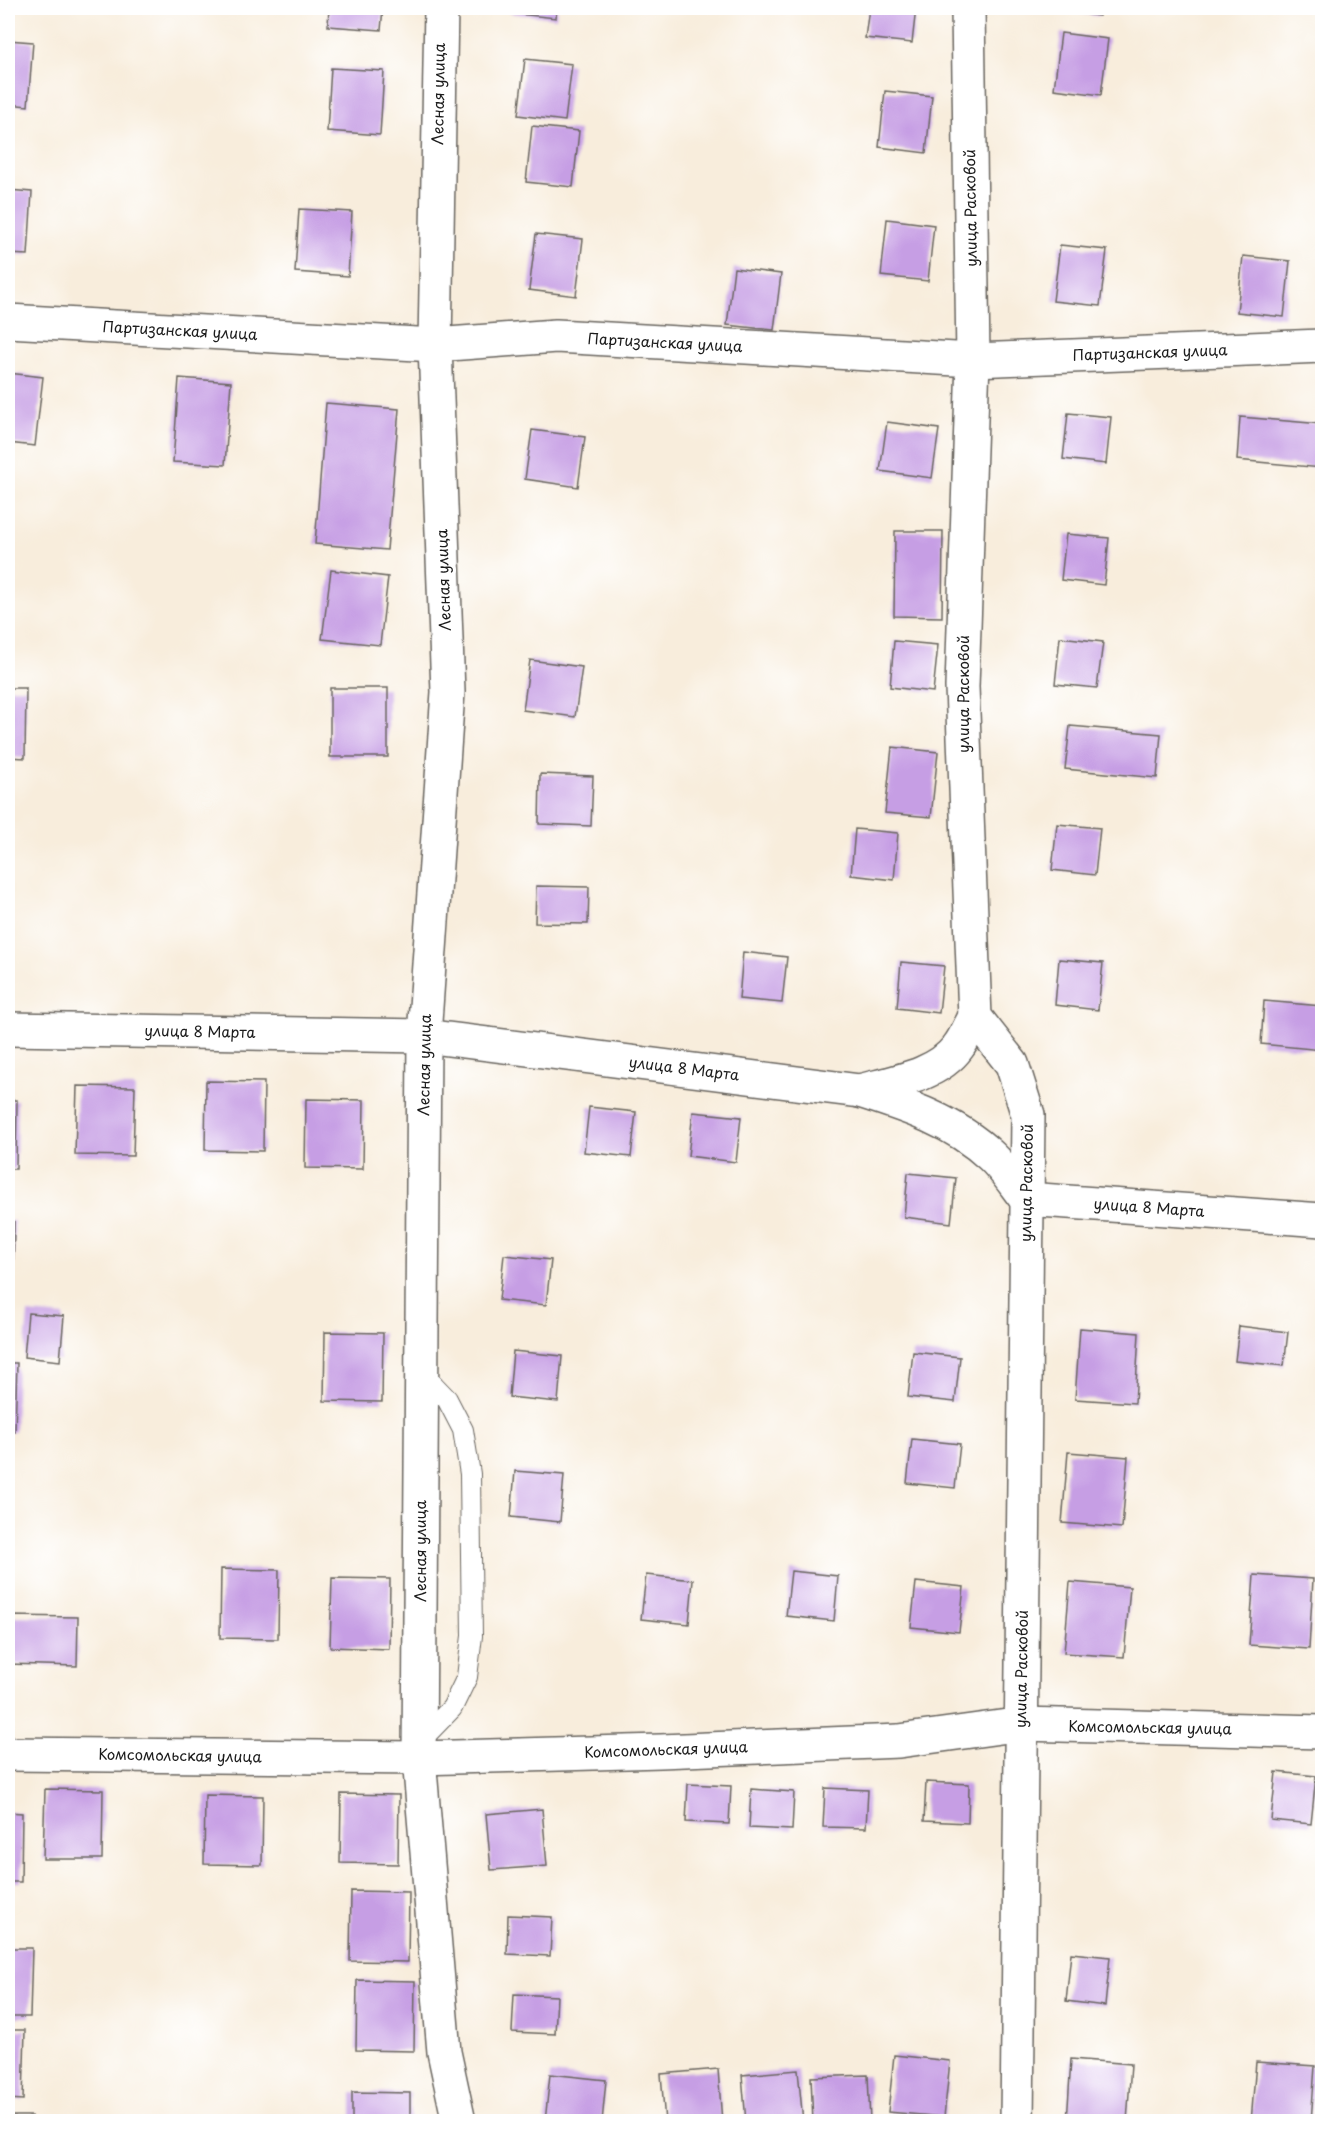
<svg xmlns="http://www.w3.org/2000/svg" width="1330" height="2129" viewBox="0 0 1330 2129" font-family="'Playpen Sans',sans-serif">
	<rect width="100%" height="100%" fill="#fff"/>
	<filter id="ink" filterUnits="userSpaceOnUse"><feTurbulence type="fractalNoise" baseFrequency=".0167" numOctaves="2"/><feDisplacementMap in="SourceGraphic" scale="12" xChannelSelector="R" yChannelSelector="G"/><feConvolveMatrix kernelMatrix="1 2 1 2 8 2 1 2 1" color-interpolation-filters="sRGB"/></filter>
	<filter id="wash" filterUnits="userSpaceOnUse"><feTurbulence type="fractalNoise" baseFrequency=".008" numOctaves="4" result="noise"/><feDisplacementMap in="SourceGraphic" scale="24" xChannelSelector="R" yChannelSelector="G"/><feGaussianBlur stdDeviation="1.35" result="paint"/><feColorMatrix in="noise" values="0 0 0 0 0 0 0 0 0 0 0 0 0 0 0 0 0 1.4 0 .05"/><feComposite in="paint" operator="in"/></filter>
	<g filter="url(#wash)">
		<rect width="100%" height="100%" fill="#f8eddc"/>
		<g id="blocks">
			<!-- building -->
			<g fill="#c69ee4">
				<polygon points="329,8 383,8 381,30 328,26"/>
				<polygon points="510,8 557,8 556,18 509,13"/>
				<polygon points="869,8 916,8 912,43 865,38"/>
				<polygon points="1052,8 1100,8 1099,16 1052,10"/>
				<polygon points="1061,33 1108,39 1101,95 1054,89"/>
				<polygon points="8,40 33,42 28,106 8,104"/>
				<polygon points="525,59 572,64 565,121 518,115"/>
				<polygon points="331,68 384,71 380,135 327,131"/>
				<polygon points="885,91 932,96 926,153 879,147"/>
				<polygon points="532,126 579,131 573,187 526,182"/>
				<polygon points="8,190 32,192 28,255 8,254"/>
				<polygon points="299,209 352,212 348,276 295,272"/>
				<polygon points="887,219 934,225 928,281 881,276"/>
				<polygon points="536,234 583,239 576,296 529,290"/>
				<polygon points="1060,245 1107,250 1100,306 1053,301"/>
				<polygon points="1243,256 1290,261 1284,317 1237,312"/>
				<polygon points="734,268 781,274 774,330 727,325"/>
				<polygon points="8,373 43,377 35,446 8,443"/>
				<polygon points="179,378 231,382 225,465 173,462"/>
				<polygon points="326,403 399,409 387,550 315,544"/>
				<polygon points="1068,413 1111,417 1106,464 1063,459"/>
				<polygon points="1240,417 1322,424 1322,468 1237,460"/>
				<polygon points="887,422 939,429 932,478 880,471"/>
				<polygon points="532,430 585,437 578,487 525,479"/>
				<polygon points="895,531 943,531 942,617 894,616"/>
				<polygon points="1066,534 1109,538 1104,585 1061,580"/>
				<polygon points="8,561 10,562 10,609 8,609"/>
				<polygon points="331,570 388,577 380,645 322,639"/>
				<polygon points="1060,637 1103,642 1097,688 1055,684"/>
				<polygon points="894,641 938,645 933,692 890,687"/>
				<polygon points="530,660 582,667 575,717 523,710"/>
				<polygon points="8,688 26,688 25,758 8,757"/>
				<rect x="330" y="688" width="58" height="69"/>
				<polygon points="1070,726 1161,734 1157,778 1065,769"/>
				<polygon points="892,747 938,752 931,817 885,813"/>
				<polygon points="540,774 593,776 591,826 539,824"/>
				<polygon points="1057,824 1100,828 1095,875 1052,870"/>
				<polygon points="855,829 898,833 894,880 851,875"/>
				<polygon points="536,886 589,887 588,924 535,923"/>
				<polygon points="743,952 787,957 782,1003 739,999"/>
				<polygon points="1059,959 1103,963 1098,1010 1055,1005"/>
				<polygon points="901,962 944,966 939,1013 897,1008"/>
				<polygon points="1264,1001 1322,1006 1322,1050 1261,1044"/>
				<polygon points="206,1081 264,1082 263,1151 205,1150"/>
				<polygon points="77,1086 135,1087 133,1156 75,1155"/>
				<polygon points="306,1099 364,1100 363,1169 305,1168"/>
				<polygon points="8,1100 17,1100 16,1169 8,1169"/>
				<polygon points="589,1107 636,1112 631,1157 584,1152"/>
				<polygon points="693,1112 741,1117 736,1162 688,1156"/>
				<polygon points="908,1173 956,1178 951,1223 904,1217"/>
				<polygon points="8,1221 14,1221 13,1291 8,1290"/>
				<polygon points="504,1255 551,1260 546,1305 499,1300"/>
				<polygon points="28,1313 64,1316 60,1361 24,1357"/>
				<polygon points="1239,1326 1288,1332 1284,1366 1235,1361"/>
				<polygon points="1080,1328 1139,1333 1135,1403 1075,1399"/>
				<polygon points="325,1332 383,1333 382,1402 324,1401"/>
				<polygon points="513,1351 562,1356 558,1402 509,1397"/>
				<polygon points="913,1352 960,1357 955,1402 908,1397"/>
				<polygon points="8,1363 17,1363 15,1432 8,1432"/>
				<polygon points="912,1439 960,1444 955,1488 907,1483"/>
				<polygon points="1068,1452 1128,1457 1122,1528 1062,1523"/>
				<polygon points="515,1471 564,1475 560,1522 511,1517"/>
				<polygon points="221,1569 279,1570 278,1639 220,1638"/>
				<polygon points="791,1571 838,1576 834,1621 786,1616"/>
				<polygon points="646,1575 693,1580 689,1624 641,1619"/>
				<polygon points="1254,1575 1313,1579 1309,1649 1249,1645"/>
				<polygon points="332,1578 390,1579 389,1649 330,1647"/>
				<polygon points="916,1582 964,1587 959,1632 911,1627"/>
				<polygon points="1070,1582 1130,1587 1124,1657 1064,1653"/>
				<polygon points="8,1616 78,1617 77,1666 8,1664"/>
				<polygon points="1276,1772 1316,1776 1311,1824 1271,1820"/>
				<polygon points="926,1782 969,1784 968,1823 924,1821"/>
				<polygon points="688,1784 731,1786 729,1824 686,1822"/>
				<polygon points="825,1788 868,1790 866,1828 823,1827"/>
				<polygon points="45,1789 103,1790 102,1859 43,1859"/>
				<polygon points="751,1789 794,1792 792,1830 749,1828"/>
				<polygon points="341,1794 399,1795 398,1864 340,1863"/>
				<polygon points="205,1795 263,1796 262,1865 204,1864"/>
				<polygon points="542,1809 547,1866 491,1870 486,1814"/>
				<polygon points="8,1812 22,1813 21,1882 8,1882"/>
				<polygon points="351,1891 409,1892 408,1962 350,1961"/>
				<polygon points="508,1915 552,1917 550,1956 507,1954"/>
				<polygon points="8,1948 32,1948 30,2017 8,2017"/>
				<polygon points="1071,1953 1110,1957 1105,2006 1066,2001"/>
				<polygon points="357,1980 415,1981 414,2051 356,2050"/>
				<polygon points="514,1994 557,1996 555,2034 512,2032"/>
				<polygon points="8,2030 25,2030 23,2100 8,2099"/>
				<polygon points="894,2055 950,2061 944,2117 888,2112"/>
				<polygon points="1071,2059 1131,2064 1127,2122 1067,2122"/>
				<polygon points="1256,2062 1315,2066 1311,2122 1251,2122"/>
				<polygon points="718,2069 722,2122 665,2122 661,2074"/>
				<polygon points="798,2070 803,2122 746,2122 742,2075"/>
				<polygon points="550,2074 606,2080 602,2122 545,2122"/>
				<polygon points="868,2075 870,2122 813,2122 811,2077"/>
				<polygon points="352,2092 410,2093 410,2122 352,2122"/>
				<rect x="8" y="2116" width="23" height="6"/>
			</g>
		</g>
	</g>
	<g filter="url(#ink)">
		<use href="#blocks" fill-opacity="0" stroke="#69655f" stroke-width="1.5"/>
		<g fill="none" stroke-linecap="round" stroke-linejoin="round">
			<!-- lane casing -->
			<g stroke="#69655f" stroke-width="22">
				<polyline id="lane" points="420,1741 452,1708 467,1677 472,1636 470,1474 463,1430 447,1399 422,1373"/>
			</g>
			<!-- street casing -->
			<g stroke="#69655f" stroke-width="36">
				<g id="street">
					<polyline points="441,8 435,345 448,692 424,1036 419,1758 444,2052 459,2122"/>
					<polyline points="968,8 973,360 962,687 975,1017 1012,1064 1028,1115 1017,2122"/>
					<polyline points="8,321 435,345 556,336 973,360 1322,346"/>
					<path d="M8 1029 424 1036 860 1091C907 1106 954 1121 991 1156 1004 1168 1015 1185 1026 1199L1322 1220"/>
					<path d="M860 1091C893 1082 937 1076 958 1047 965 1038 969 1027 975 1017"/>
					<polyline points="8,1754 419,1758 661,1751 899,1741 1022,1724 1322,1732"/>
				</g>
			</g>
			<!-- lane -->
			<use href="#lane" stroke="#fff" stroke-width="20"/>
			<!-- street -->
			<use href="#street" stroke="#fff" stroke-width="33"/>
		</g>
	</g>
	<g text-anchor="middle" stroke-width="6" stroke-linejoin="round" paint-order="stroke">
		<!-- street labels -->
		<g font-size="15" fill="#1c1c1c" stroke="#fff">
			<text transform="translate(439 94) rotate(-89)" y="5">Лесная улица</text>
			<text transform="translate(971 208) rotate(-91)" y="5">улица Расковой</text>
			<text transform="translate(180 331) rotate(3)" y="5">Партизанская улица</text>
			<text transform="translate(665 343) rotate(3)" y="5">Партизанская улица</text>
			<text transform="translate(1150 353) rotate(-2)" y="5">Партизанская улица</text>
			<text transform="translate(444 580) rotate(-92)" y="5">Лесная улица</text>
			<text transform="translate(964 694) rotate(-90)" y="5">улица Расковой</text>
			<text transform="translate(200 1032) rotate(1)" y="5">улица 8 Марта</text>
			<text transform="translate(425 1065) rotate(-89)" y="5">Лесная улица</text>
			<text transform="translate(684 1069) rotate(7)" y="5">улица 8 Марта</text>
			<text transform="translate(1027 1183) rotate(-89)" y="5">улица Расковой</text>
			<text transform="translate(1149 1208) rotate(4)" y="5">улица 8 Марта</text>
			<text transform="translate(421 1551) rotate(-90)" y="5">Лесная улица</text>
			<text transform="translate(1022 1669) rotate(-89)" y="5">улица Расковой</text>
			<text transform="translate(1150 1728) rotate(1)" y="5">Комсомольская улица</text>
			<text transform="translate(666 1750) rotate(-2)" y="5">Комсомольская улица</text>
			<text transform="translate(180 1756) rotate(1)" y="5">Комсомольская улица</text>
		</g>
	</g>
	<!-- margin -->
	<rect width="1330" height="2129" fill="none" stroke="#fff" stroke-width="30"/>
</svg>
